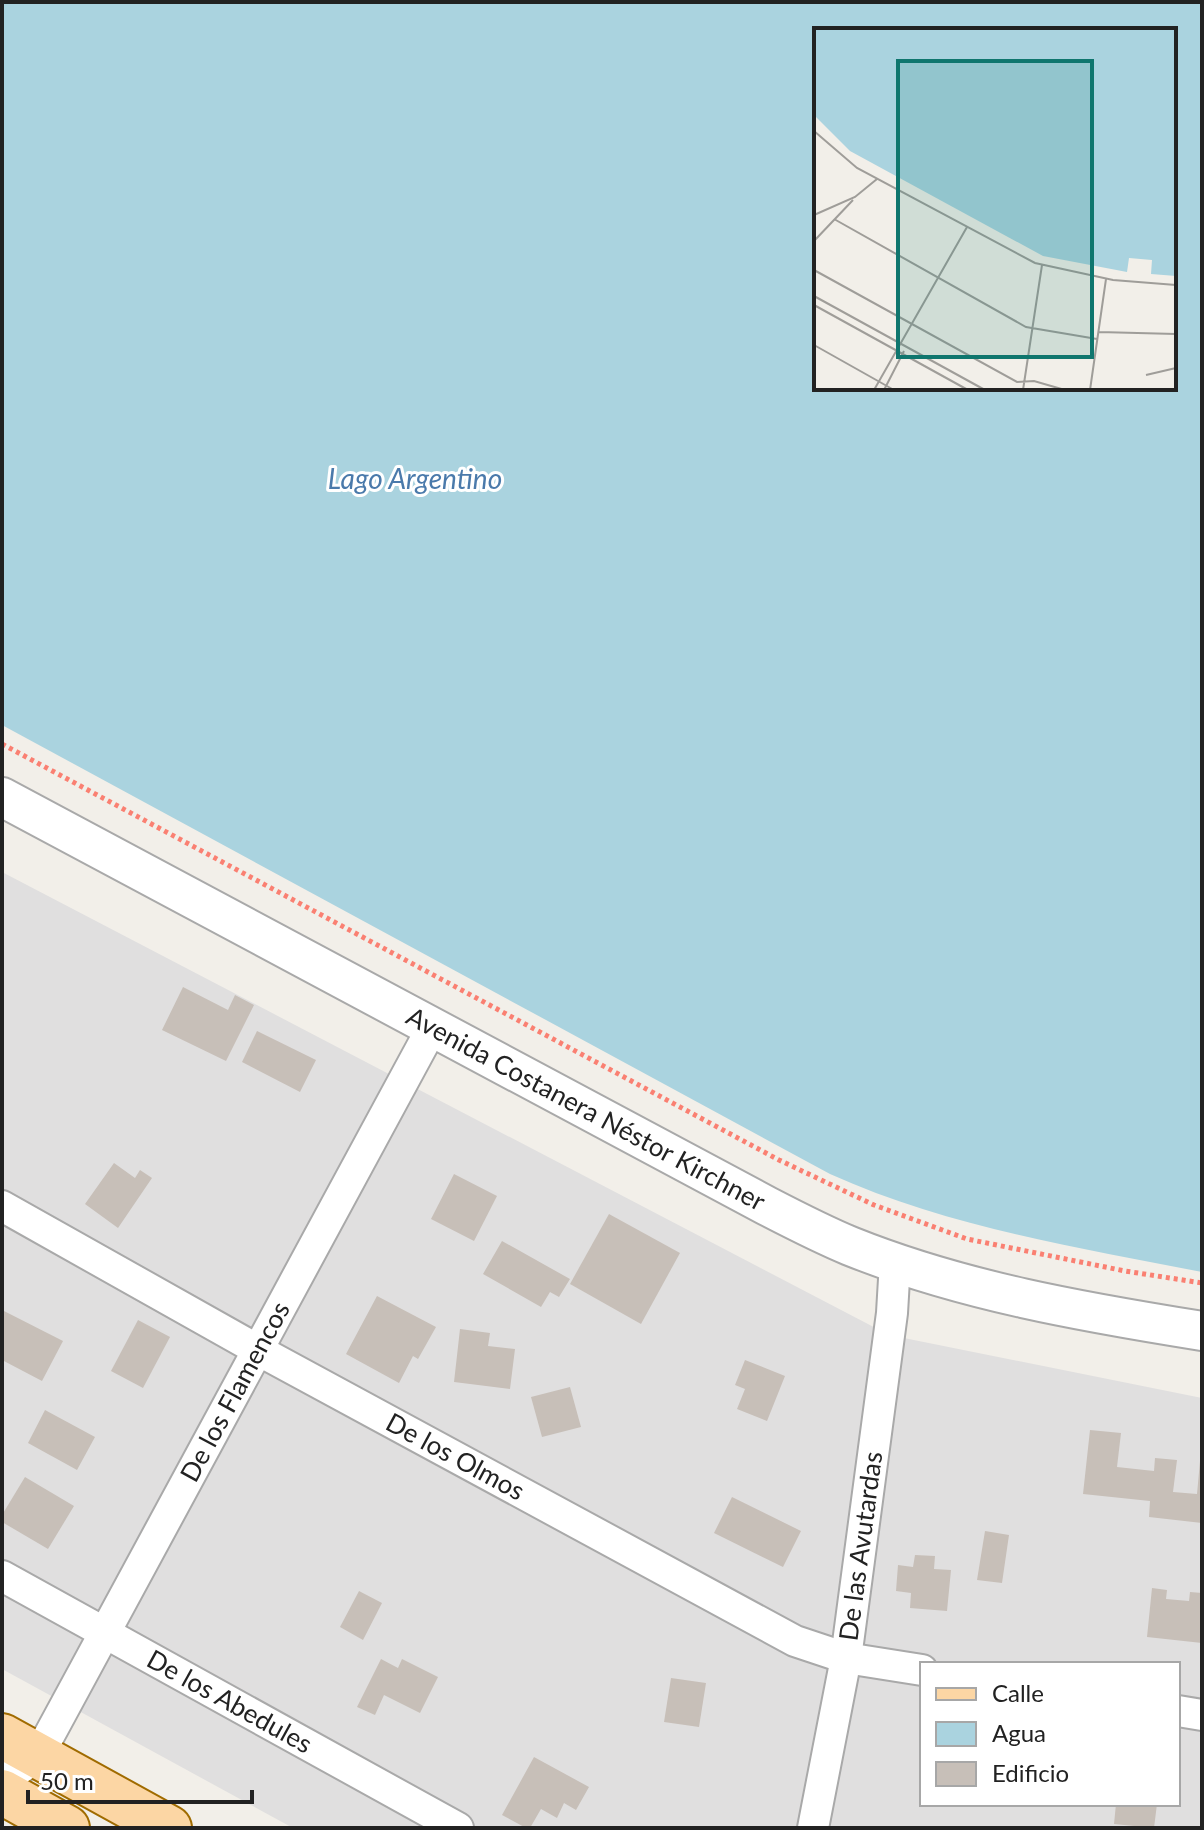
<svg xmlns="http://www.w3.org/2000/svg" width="1204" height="1830" viewBox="0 0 1204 1830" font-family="Lato,sans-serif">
	<rect width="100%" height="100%" fill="#f2efe9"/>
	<!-- residential -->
	<path fill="#e0dfdf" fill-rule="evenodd" d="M2 872 889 1335 1202 1398V1828H293L2 1669ZM922 1664H1178V1804H922Z"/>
	<!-- water -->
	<path fill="#aad3df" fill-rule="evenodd" d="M2 2H1202V1272C1075 1247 948 1227 830 1174L2 725ZM816 30H1174V388H816Z"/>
	<!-- building -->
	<g fill="#c7bfb8">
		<polygon points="183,987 228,1010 235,995 254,1005 226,1061 162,1030"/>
		<polygon points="257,1031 316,1060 300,1092 242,1062"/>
		<polygon points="114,1163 135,1178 140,1170 152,1178 118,1228 85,1204"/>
		<polygon points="454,1174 497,1196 474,1241 431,1219"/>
		<polygon points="609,1214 680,1253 641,1324 570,1284"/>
		<polygon points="502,1241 570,1279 559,1297 550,1292 541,1307 483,1274"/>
		<polygon points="377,1296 436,1327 418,1359 413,1356 399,1383 346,1354"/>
		<polygon points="4,1311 63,1341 42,1381 2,1360 2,1315"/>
		<polygon points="138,1320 170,1337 143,1388 111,1371"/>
		<polygon points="460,1329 490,1333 488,1346 515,1349 510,1389 454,1382"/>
		<polygon points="745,1360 785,1376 767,1421 737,1409 745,1389 735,1385"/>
		<polygon points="570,1387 581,1427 542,1437 531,1397"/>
		<polygon points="45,1410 95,1437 77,1470 28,1443"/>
		<polygon points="1090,1430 1121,1433 1117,1467 1154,1471 1155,1458 1177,1460 1173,1492 1197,1494 1200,1461 1202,1461 1202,1523 1149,1517 1150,1501 1083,1494"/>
		<polygon points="25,1477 74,1506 48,1549 2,1522 2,1515"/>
		<polygon points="732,1497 801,1531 783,1567 714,1533"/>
		<polygon points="985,1531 1009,1535 1002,1583 977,1580"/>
		<polygon points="915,1555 935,1556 934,1569 951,1570 947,1611 910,1608 911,1593 896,1591 898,1565 913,1567"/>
		<polygon points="1152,1588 1167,1590 1166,1599 1189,1601 1190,1592 1202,1593 1202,1643 1147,1637"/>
		<polygon points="359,1591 382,1603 363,1640 340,1627"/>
		<polygon points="381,1659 398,1668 402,1659 438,1677 420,1713 384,1695 375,1715 357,1707"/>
		<polygon points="671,1678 706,1683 699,1727 664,1722"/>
		<polygon points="534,1757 589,1787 576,1810 564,1803 557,1818 541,1809 530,1828 526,1828 502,1815"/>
		<polygon points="1116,1804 1157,1804 1154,1828 1114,1824"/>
	</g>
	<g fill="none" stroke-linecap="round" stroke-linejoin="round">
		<!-- minor casing -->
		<g stroke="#a9a9a9" stroke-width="34">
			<g id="minor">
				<path id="s1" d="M2 1206 258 1350 795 1641 846 1658 922 1670"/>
				<path id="s2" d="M2 1576 458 1828"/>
				<polyline points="1178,1711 1202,1715"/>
				<path id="s3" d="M2 1781 38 1756 432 1028"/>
				<path id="s4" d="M813 1828 846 1658 892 1313 895 1262"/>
			</g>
		</g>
		<!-- tertiary casing -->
		<g stroke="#a9a9a9" stroke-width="42">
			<g id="tertiary">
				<path id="s5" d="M2 797 767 1206C794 1220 821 1234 850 1246 962 1291 1083 1312 1202 1331"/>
			</g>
		</g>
		<!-- primary casing -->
		<g stroke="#a06b00" stroke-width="48">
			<g id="primary">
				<polyline points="2,1736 169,1828"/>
				<polyline points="2,1792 67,1828"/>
			</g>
		</g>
		<!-- path -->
		<polyline stroke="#fa8072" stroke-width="5" stroke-dasharray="4 4" stroke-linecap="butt" points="2,744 779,1160 874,1205 967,1239 1125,1271 1202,1283"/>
		<!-- minor -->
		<use href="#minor" stroke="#fff" stroke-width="30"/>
		<!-- tertiary -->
		<use href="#tertiary" stroke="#fff" stroke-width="38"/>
		<!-- primary -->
		<use href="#primary" stroke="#fcd6a4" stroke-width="44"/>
	</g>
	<g text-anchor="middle" stroke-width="6" stroke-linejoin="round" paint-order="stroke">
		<!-- street labels -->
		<g font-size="26" fill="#222" stroke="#fff">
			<text dy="9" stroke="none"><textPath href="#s5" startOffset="662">Avenida Costanera Néstor Kirchner</textPath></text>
			<text dy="9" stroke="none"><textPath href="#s3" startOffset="458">De los Flamencos</textPath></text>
			<text dy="9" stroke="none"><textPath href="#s1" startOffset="518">De los Olmos</textPath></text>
			<text dy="9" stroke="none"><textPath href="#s4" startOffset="286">De las Avutardas</textPath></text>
			<text dy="9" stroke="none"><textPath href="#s2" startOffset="260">De los Abedules</textPath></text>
		</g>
		<!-- water labels -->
		<g font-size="28" font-style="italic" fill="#4a7aab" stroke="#fff">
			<text x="415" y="489">Lago Argentino</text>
		</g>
	</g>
	<!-- overview -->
	<g transform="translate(814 28)">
		<rect width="362" height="362" fill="#f2efe9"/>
		<path d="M0 0H362V248L337 246 338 232 315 230 313 244 229 228 36 123 0 87Z" fill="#aad3df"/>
		<path fill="none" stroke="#9f9d99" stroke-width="2" d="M0 103 43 140 221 235 299 252 362 257M0 187 41 169 63 151M20 191 212 299 283 311M0 213 39 172M0 242 203 354 220 353 251 362M0 268 171 362M0 277 154 362M285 304 362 306M0 317 80 362M332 347 362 340M60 362 153 199M70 362 90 323M209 362 228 237M276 362 292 251"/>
		<path fill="#0f766e" fill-opacity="0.15" stroke="#0f766e" stroke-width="4" d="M84 33H278V329H84Z"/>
		<rect width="362" height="362" fill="none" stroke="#222" stroke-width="4"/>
	</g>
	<!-- border -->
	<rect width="1204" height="1830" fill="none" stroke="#222222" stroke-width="8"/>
	<!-- legend -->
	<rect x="920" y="1662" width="260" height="144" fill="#ffffff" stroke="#a7a7a7" stroke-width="2"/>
	<rect x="936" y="1688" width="40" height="12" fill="#fcd6a4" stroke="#a7a7a7" stroke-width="2"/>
	<text x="992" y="1702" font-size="24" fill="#222222">Calle</text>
	<rect x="936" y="1722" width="40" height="24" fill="#aad3df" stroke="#a7a7a7" stroke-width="2"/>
	<text x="992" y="1742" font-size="24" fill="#222222">Agua</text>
	<rect x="936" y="1762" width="40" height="24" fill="#c7bfb8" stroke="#a7a7a7" stroke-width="2"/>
	<text x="992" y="1782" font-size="24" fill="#222222">Edificio</text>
	<!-- scale -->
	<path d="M28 1790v12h224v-12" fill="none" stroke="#222222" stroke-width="4"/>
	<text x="40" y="1790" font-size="24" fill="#222222" stroke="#ffffff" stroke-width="6" paint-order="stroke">50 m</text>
</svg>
